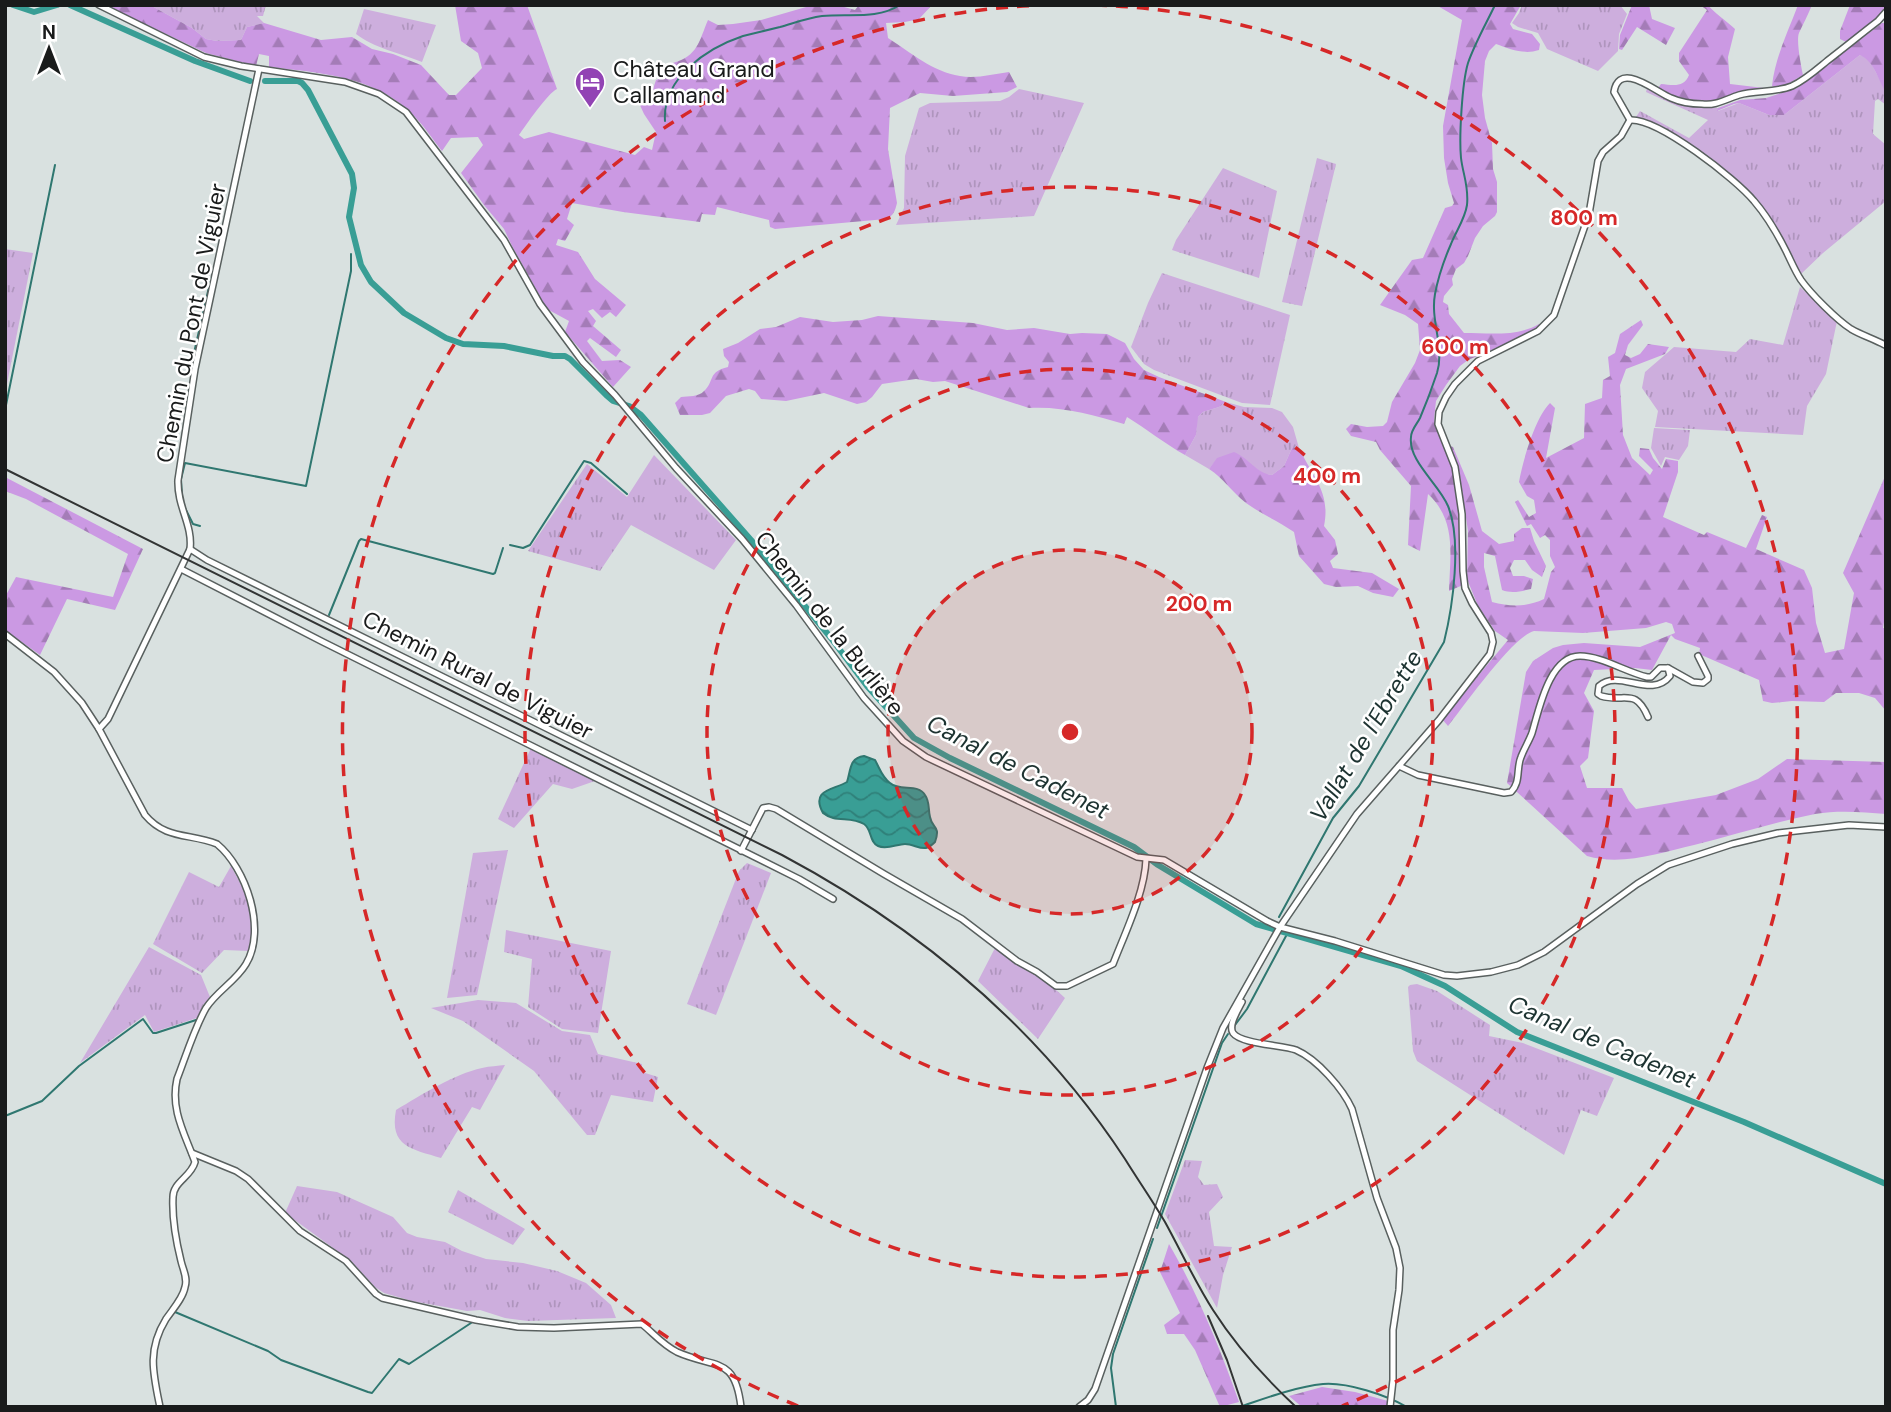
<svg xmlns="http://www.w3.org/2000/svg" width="1891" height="1412" viewBox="0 0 1891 1412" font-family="'DM Sans',sans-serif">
	<defs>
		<pattern id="grass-tufts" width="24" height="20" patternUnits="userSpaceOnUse" patternTransform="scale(1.75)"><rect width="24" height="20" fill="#cdaedd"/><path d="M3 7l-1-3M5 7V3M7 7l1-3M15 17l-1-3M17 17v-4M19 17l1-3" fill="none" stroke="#af95bd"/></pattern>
		<pattern id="forest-firs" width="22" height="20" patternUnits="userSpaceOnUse" patternTransform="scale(1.75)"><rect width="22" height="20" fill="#cb99e3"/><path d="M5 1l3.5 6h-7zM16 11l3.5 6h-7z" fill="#a47cb7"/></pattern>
		<pattern id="water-waves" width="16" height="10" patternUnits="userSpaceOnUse" patternTransform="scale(1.75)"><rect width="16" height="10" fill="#399e95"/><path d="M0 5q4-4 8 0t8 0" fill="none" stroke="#2f8079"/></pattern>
	</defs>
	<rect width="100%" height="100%" fill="#d9e1e0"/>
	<!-- grass -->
	<g fill="url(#grass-tufts)">
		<polygon points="150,5 266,5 263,16 257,16 264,23 247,27 241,40 217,41 206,39 192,28"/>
		<polygon points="1522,5 1620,5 1627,14 1619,34 1618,51 1598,71 1547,49 1538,33 1518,27 1512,23 1519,13"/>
		<path d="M364 9 436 25 422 62C402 54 372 47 356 34Z"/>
		<path d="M1860 55 1864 56 1871 63 1886 92V105L1878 99 1875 101 1873 134 1886 145V201L1823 253 1801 274 1779 236 1753 197 1678 137 1636 117 1640 111 1689 138 1708 120 1646 92 1647 88C1674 99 1689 106 1718 108V111L1739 103 1769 115H1784Z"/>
		<polygon points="1019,89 1084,103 1034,216 896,225 904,208 905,156 919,108 930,103 1000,101 1009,97"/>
		<polygon points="1317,158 1336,164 1302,306 1282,302"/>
		<polygon points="1223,168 1277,191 1259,278 1172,250 1176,240"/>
		<polygon points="5,249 33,253 5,394"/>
		<polygon points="1162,273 1290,315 1270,405 1242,403 1154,370 1144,364 1131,347 1148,303"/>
		<polygon points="1800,287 1837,321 1826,374 1807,406 1803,435 1655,427 1658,411 1642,388 1645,372 1674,347 1736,352 1750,339 1783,345"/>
		<polygon points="1226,402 1244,407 1272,408 1282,412 1293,427 1299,448 1292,448 1284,466 1272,475 1264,474 1257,469 1218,458 1209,469 1185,455 1196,435 1197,418 1203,412 1219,407"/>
		<polygon points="1654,428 1690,430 1688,446 1679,460 1665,457 1661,466 1651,448"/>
		<polygon points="654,455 736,540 714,570 631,525 600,571 528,551 587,464 627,497"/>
		<polygon points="531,748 595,781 572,789 553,784 514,828 498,819"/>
		<polygon points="508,850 477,995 447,998 473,853"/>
		<polygon points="747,863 771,873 716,1015 687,1004 739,871"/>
		<polygon points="231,866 247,896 252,929 249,951 224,950 202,973 153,944 189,872 219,887"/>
		<polygon points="506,930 611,951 598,1033 562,1029 528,1007 532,959 504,952"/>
		<polygon points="149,947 201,975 210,997 203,1005 197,1018 154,1032 145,1015 80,1063"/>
		<path d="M995 948C1018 965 1044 978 1065 998L1038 1039 978 981Z"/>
		<polygon points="1417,984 1437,991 1490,1025 1489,1036 1523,1043 1614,1078 1597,1116 1581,1110 1564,1155 1417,1061 1413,1051 1408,987 1410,985"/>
		<polygon points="478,1000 516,1003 562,1031 590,1035 598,1054 642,1064 642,1072 658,1077 653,1102 611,1095 595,1135 587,1135 534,1071 463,1021 431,1008"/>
		<path d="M505 1065 480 1110 472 1107 441 1158C412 1149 389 1147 396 1110 421 1095 454 1074 482 1068 490 1066 498 1066 505 1065Z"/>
		<polygon points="1185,1160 1202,1161 1198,1177 1204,1185 1217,1184 1223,1197 1209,1212 1214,1246 1232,1247 1223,1275 1217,1308 1165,1214"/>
		<polygon points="297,1186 337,1192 393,1217 407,1233 417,1237 445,1242 462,1251 486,1259 523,1263 557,1271 586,1283 611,1305 616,1318 528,1321 505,1318 480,1310 467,1311 412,1301 384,1293 375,1287 351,1261 285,1213"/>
		<polygon points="458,1190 525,1229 513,1245 448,1212"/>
	</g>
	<!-- forest -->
	<g fill="url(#forest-firs)">
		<path d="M105 5H150L192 28 206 39 217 41 241 40 247 27 264 23 321 40 352 37 372 49 393 54 421 65 449 95H456L482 68 478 53 461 41 455 5H527L557 89C548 93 526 125 519 135L524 139 549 132 635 155 644 147 652 150 656 132 644 114 639 103 642 98 649 101 656 80 665 77 673 63C698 56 699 41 708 20L718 25 733 24 761 20 813 5H837L855 10 859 5 871 7 932 5 919 19 905 22 886 23 888 38C910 52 933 72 960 76 976 79 993 74 1009 72L1017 87 1007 92 953 96 920 93 890 108 888 149 897 203C895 211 894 215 886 219L775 229 770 227 769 220 717 207 715 215 702 214 700 222 623 212 572 203 567 219 574 225 565 241 558 239 556 245 578 252 595 279 626 305 616 317 610 312 602 318 593 309 588 311 596 321 593 326 621 350 616 357 590 338 587 341 602 361 620 360 631 367 613 387 565 332 569 321 547 309 512 246 504 229 484 205 461 173 483 145 478 137 451 138 442 151C433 140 425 127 415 117 377 76 321 73 269 67V56L259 54 256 66 206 53Z"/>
		<path d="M1436 5H1466L1474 7 1475 5H1521L1510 24 1513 29 1532 34 1540 44 1539 50C1524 55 1510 49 1496 44L1489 51 1485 61 1482 95 1485 118 1492 143 1493 169 1497 182V212L1495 216 1483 226 1475 238 1468 256 1464 263 1456 269 1452 279 1453 285 1444 296 1443 302 1448 305 1449 314 1464 333C1489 333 1517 337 1539 324V327L1522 337 1468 360 1460 366 1446 385 1436 401 1434 419 1437 431 1450 457 1458 488 1462 528 1463 585 1449 591C1450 555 1457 521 1428 494L1420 551 1408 545 1411 486 1380 450 1376 442 1351 436 1346 429 1351 424 1367 427 1383 426 1387 422 1392 402 1415 363 1420 350 1418 324 1405 315 1380 305 1412 260 1423 258 1445 208 1452 206 1454 203 1448 183 1444 158 1443 126 1462 20Z"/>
		<polygon points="1632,5 1649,5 1652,19 1675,28 1666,45 1637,27 1622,50 1619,49 1620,35"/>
		<path d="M1700 5H1708C1712 11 1728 22 1735 29L1728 57 1730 84 1764 88 1763 91 1711 104C1692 104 1674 99 1658 88L1661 84C1673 85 1684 88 1689 75L1679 61V53L1707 10Z"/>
		<path d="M1798 5H1812C1808 15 1803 24 1799 33 1796 40 1801 66 1803 75L1788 84 1774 87 1772 86C1775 57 1788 32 1798 5Z"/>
		<polygon points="1850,5 1886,5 1886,8 1873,21 1846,42 1840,39 1840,31"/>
		<path d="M1882 23H1886V92C1877 79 1875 62 1860 55L1784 115H1769L1739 103 1734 104 1717 111 1718 108 1740 100 1766 98 1797 88Z"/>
		<path d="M878 316 973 323 1007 330 1034 328 1070 334 1082 333 1107 334 1125 343 1134 359 1144 370 1159 377 1226 402 1219 407 1203 412 1198 417 1196 435 1185 455C1165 444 1147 429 1127 417L1124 424C1093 415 1062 406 1029 408L945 381 933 382 916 379 882 384 872 397 866 402 857 404 824 393 786 401 761 399 755 391 749 389 726 396 710 413 702 415H680L675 403 681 397C688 396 699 397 704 391 715 381 707 372 728 367L729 362 724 356 723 349 738 343 760 329 776 327 800 317 833 322 862 320Z"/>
		<path d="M1641 320 1643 325 1628 345 1625 355 1631 358 1640 354 1648 344 1669 347 1665 354 1626 369 1620 385 1623 435 1632 458 1650 475 1653 470 1639 456 1640 448 1649 449 1653 458 1662 469 1666 459 1678 461V472L1663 517 1704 535 1707 532 1746 548 1762 515 1767 517 1756 549 1804 570 1812 588 1816 623 1825 653 1844 649 1854 593 1843 573 1886 474V610L1883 628H1886V711L1875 698 1859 693H1836L1824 702 1792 701 1772 703 1763 701 1759 680 1699 654 1700 648 1675 639 1671 635 1652 670 1635 668 1594 670 1584 693 1594 711 1588 758 1580 766 1587 788H1622L1629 801 1636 809 1716 795 1758 779 1787 759 1886 762V814C1863 812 1838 810 1815 814 1775 822 1734 835 1694 845 1660 853 1622 866 1587 856L1507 783 1526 672 1533 661 1553 648 1563 645 1584 643 1640 647 1675 633 1672 624 1666 622 1646 628 1583 633 1534 631C1513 636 1464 706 1448 726L1442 719 1508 640 1495 631 1478 606 1467 579 1468 531 1459 470 1450 446 1453 447 1469 485 1482 531 1499 544 1514 541V534L1522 528H1530L1534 541 1546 566 1542 577 1532 570 1525 560H1514L1510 568 1513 576H1524L1533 579 1531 589C1522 591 1512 594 1502 590L1495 556 1484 553V567L1492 602C1511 607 1527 607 1544 599L1551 572 1555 567 1550 556V540L1545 535 1540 538 1531 524 1527 526 1515 502 1518 500 1529 517 1536 513 1534 500 1527 496 1519 482C1523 460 1535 418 1550 403L1555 408 1546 458 1584 438 1585 404 1602 398 1603 380 1610 376 1608 357 1615 353 1620 334Z"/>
		<path d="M1292 448H1299C1312 476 1331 492 1324 526L1335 540 1338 554 1330 561 1333 568 1372 573 1399 589 1393 597 1373 593 1358 586 1336 587 1324 584 1299 556 1294 532C1278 521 1261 514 1246 503 1232 492 1223 478 1209 469L1217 458 1234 452C1249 458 1256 473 1272 475L1284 466Z"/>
		<polygon points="5,477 143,549 115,610 67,599 40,655 5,630 5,597 16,577 113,597 128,554 26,499 5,491"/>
		<path d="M1169 1244C1198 1294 1220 1348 1239 1402L1220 1407 1195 1350 1184 1334H1167L1164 1325 1180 1313 1160 1272Z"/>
		<polygon points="1322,1387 1355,1392 1388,1401 1388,1407 1302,1407 1289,1396"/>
	</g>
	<!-- water -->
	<path fill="url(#water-waves)" stroke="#2f7770" stroke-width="2" d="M864 756 875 760C880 769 882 777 890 783 900 792 918 783 925 795 930 802 928 809 930 817 932 829 941 825 935 842 933 844 930 847 926 848 919 849 913 844 905 844 897 844 887 850 878 846 869 842 872 829 864 824 850 816 835 823 823 813 810 789 834 790 847 782 851 770 849 758 864 756Z"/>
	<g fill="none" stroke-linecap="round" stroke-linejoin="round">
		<!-- stream -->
		<g stroke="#2f7770" stroke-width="2">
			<path d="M665 121C662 78 707 48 743 36 755 33 768 30 780 27 794 23 807 18 822 16 849 13 876 20 900 5"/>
			<polyline points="194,353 211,278"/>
			<polyline points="5,410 55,165"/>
			<polyline points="182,497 181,479 185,463 306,486 351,271 351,254"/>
			<polyline points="184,506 193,524 200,526"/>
			<polyline points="510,545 523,548 530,545 584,461 591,463 627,494"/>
			<polyline points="329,615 359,541 361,539 493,574 495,573 503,548"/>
			<path d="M1279 917 1333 818 1359 786 1444 642C1453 606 1462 540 1448 506 1439 484 1408 461 1411 437 1411 430 1417 424 1420 418 1426 404 1432 388 1437 373 1445 347 1430 321 1435 294 1438 278 1444 260 1451 244 1456 231 1465 219 1467 205 1469 186 1463 175 1461 158 1459 137 1462 83 1468 63 1475 43 1486 24 1495 5"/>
			<polyline points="1235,1025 1247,1009 1286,936"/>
			<polyline points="5,1116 42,1101 79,1066 143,1019 153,1033 156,1033 196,1020"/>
			<polyline points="1157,1228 1222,1043 1228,1034"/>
			<polyline points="175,1312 268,1351 281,1360 368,1392 372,1393 399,1359 409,1364 474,1321"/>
			<polyline points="1116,1407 1111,1368 1113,1354 1153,1239"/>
			<path d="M1239 1407C1266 1398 1295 1387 1323 1384 1347 1382 1386 1395 1407 1407"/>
		</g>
		<!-- canal -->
		<g stroke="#399e95" stroke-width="6">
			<polyline points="13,5 34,12 57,5"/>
			<polyline points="70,5 195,61 250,81"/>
			<polyline points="265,81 298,81 302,83 308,90 352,174 354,188 349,217 361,265 371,282 404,313 446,338 463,344 504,346 553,356 565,356 570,359 606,395 613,401 629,406 641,415 751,540 831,638 867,686 914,738 950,758 1134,847 1158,865 1256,924 1401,966 1445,986 1517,1032 1744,1122 1886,1184"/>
		</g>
		<!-- minor casing -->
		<g stroke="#59605f" stroke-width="8">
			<g id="minor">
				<polyline points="99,5 204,57 241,66 345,82 379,94 406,112 504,240 540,304 583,362 615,395 676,468 742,539 796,605 864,698 903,741 926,757 1137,857 1164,860 1267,921 1280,927 1335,941 1444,975 1457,976 1491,972 1518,965 1544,952 1637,884 1668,865 1732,844 1778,833 1849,825 1886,827"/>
				<path d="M1630 120C1658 118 1736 179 1754 201 1766 215 1778 235 1786 251 1791 261 1795 271 1801 280 1811 294 1837 320 1851 329 1861 335 1874 339 1885 345"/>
				<path d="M1630 120 1614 92C1619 60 1656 92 1671 98 1680 102 1692 104 1702 104 1716 106 1726 99 1739 95 1756 90 1775 93 1792 86 1805 80 1816 70 1827 61 1844 48 1861 34 1878 21L1886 12"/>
				<polyline points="190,549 207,560 752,830"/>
				<polyline points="181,569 323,642 799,879 833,899"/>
				<path d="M5 634 54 672 82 703 99 729 145 815C166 840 190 833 217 844 246 868 267 929 246 964 236 981 217 991 206 1008 194 1029 186 1056 177 1079 170 1110 185 1134 195 1162 191 1177 173 1182 173 1197 172 1217 176 1241 181 1261 183 1270 188 1278 185 1287 183 1298 173 1309 166 1319 147 1350 153 1373 160 1407"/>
				<polyline points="1668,668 1693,682 1703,683 1708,679 1708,676 1698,656"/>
				<path d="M99 729 108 719 190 549C193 525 177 507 178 480L195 369 259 69"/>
				<path d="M1399 766 1418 775 1504 793 1511 792C1521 782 1516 769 1521 757 1524 749 1529 741 1532 733 1539 710 1549 656 1580 656 1601 656 1626 672 1647 677H1651L1660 668H1668L1670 676C1651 700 1619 668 1599 686L1598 694 1601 696C1625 703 1635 687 1648 717"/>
				<path d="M741 851 763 808 769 807 776 809 884 874 962 919 1017 961 1037 972 1056 986H1067L1113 964C1125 933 1145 892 1146 859"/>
				<path d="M1242 1002C1238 1010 1228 1025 1233 1033 1241 1044 1282 1045 1296 1050 1317 1059 1343 1089 1352 1109L1377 1198 1396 1248 1400 1268 1399 1290 1393 1330V1380L1390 1407"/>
				<path d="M192 1153 236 1171 248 1179 300 1231 346 1261 376 1294 382 1298 476 1320 518 1327 554 1328 642 1324C654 1334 663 1345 677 1352 715 1369 735 1355 741 1407"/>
				<polyline points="1079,1407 1088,1400 1095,1389 1207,1068 1223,1028 1280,927 1357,814 1439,720 1490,654 1493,642 1491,633 1472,603 1465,588 1463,571 1462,514 1455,467 1438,424 1439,412 1446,397 1455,384 1478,361 1538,331 1554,315 1589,214 1598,161 1603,152 1621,136 1630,120"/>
			</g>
		</g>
		<!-- minor -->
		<use href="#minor" stroke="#fff" stroke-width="5"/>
		<!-- rail -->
		<g stroke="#323434" stroke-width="2">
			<path d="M5 469 782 855C919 928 1039 1028 1125 1159 1138 1180 1152 1200 1165 1222 1181 1251 1195 1282 1213 1310 1236 1346 1265 1378 1296 1407"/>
			<polyline points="1208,1316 1227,1360 1243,1407"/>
		</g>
	</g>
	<!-- distance rings -->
	<circle cx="1070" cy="732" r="182" fill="#d62828" fill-opacity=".12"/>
	<g fill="none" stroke="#d62828" stroke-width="3.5" stroke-dasharray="12 9">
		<circle cx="1070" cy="732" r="182"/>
		<circle cx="1070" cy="732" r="363"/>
		<circle cx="1070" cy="732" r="545"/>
		<path d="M798 1406A727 727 0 0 1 1045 5M1095 5A727 727 0 0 1 1342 1406"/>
	</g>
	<!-- icons -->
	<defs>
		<g id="hotel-pin" transform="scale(1.575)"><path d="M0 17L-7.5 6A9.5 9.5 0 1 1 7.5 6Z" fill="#9243b4" stroke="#fff"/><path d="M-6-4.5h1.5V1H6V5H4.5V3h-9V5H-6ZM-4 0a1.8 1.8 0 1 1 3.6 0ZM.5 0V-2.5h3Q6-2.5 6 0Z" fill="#fff"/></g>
	</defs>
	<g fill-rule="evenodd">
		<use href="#hotel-pin" x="590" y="82"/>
	</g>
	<g text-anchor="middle" stroke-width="5" stroke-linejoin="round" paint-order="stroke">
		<!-- poi labels -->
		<g font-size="23" fill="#191b1b" stroke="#fff" text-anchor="start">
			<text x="613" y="77">Château Grand<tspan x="613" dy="26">Callamand</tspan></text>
		</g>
		<!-- street labels -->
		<g font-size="23" fill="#191b1b" stroke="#fff">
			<text transform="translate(191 323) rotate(-79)" y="8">Chemin du Pont de Viguier</text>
			<text transform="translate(830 623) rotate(52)" y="8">Chemin de la Burlière</text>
			<text transform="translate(478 675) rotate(27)" y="8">Chemin Rural de Viguier</text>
		</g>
		<!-- water labels -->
		<g font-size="24" font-style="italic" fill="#1d3331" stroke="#fff">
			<text transform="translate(1366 736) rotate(-59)" y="8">Vallat de l'Ebrette</text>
			<text transform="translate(1018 767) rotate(27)" y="8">Canal de Cadenet</text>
			<text transform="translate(1602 1042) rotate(23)" y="8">Canal de Cadenet</text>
		</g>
	</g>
	<circle cx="1070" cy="732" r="10" fill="#d62828" stroke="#fff" stroke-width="3.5"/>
	<g font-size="21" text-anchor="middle" font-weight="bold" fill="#d62828" stroke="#fff" stroke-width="5" stroke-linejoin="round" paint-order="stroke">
		<text x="1584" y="225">800 m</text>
		<text x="1455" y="354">600 m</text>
		<text x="1327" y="483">400 m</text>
		<text x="1199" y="611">200 m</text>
	</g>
	<!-- border -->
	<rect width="1891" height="1412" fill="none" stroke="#191b1b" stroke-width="14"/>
	<!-- north arrow -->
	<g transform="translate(49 49)" stroke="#ffffff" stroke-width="5" paint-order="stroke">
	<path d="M0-5L12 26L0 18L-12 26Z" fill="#191b1b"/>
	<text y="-10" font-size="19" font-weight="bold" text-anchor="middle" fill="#191b1b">N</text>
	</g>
</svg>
